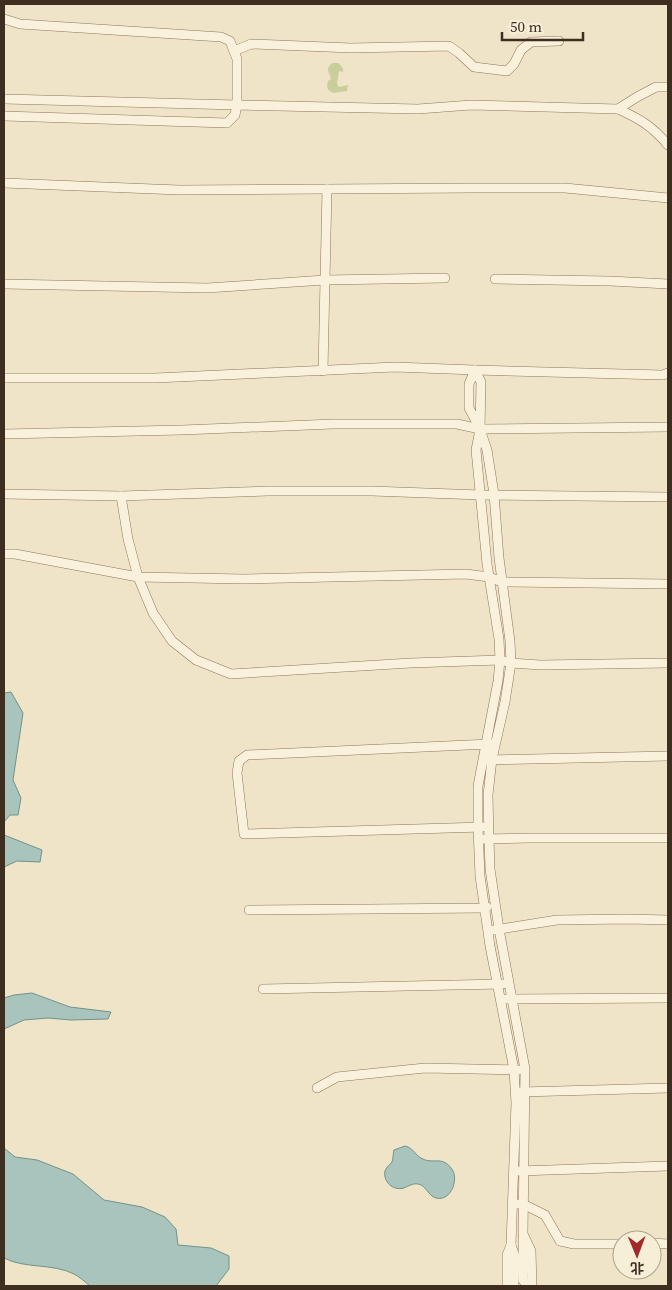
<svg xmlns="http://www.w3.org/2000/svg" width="672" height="1290" viewBox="0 0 672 1290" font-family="'Source Serif 4','Noto Sans SC',serif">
	<rect width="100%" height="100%" fill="#f0e4c8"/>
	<!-- green -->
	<path fill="#c9cf9b" d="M332 63H339L343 69V72L339 71 337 84 339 87 348 85 347 91 333 93 328 90 327 86 328 81 331 79C329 71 325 70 332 63Z"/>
	<!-- water -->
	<g fill="#a9c4bc" stroke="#6f938a">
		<polygon points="11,692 23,713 13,780 21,798 18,815 10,815 4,822 4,693"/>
		<polygon points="4,835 42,850 40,862 17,861 4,867"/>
		<polygon points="32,993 70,1007 111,1012 108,1019 71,1020 48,1018 24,1020 4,1029 4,998 14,995"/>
		<path d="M405 1146C414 1148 415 1156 423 1159 433 1164 442 1156 451 1168 460 1178 451 1202 436 1198 428 1196 426 1185 418 1184 413 1183 409 1186 404 1188 393 1191 383 1182 385 1171 387 1166 390 1165 392 1162 393 1159 393 1154 394 1150Z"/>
		<path d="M4 1148 15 1157 37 1160 73 1174 104 1200 142 1207 165 1217 176 1229 178 1245 211 1248 229 1256V1269L216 1286H90C85 1282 80 1277 74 1274 52 1263 25 1269 4 1258Z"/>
	</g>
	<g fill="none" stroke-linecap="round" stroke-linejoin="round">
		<!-- minor casing -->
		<g stroke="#8d765c" stroke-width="10">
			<g id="minor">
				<polyline points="4,19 20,24 221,37 230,41 237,59 237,105 4,99"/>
				<polyline points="234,51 251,44 351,48 449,46 459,53 474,67 507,71 514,64 521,50 531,42 559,41"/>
				<path d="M618 109C640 119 652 126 668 145"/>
				<polyline points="4,116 227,123 235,115 237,105 418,109 471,105 618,109 637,97 656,87 668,87"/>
				<polyline points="4,183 179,190 471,188 565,188 668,198"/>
				<polyline points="495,279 610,281 668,284"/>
				<polyline points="4,284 207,288 325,280 445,278"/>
				<polyline points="323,371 327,189"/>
				<polyline points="4,378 155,378 395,367 475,370 663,375 668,373"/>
				<polyline points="4,434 182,430 333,424 457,424 480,429 668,427"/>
				<polyline points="4,494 121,496 268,491 372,491 481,495 668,497"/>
				<polyline points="121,496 128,539 138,577 244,579 466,574 489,577 502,582 668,584"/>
				<polyline points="4,554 15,554 138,577 153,613 172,641 196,660 231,674 411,663 500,660 511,663 540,665 668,663"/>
				<polyline points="489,760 668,756"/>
				<polyline points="483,827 244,834 237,773 239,761 247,755 490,744"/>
				<polyline points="484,839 529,838 668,838"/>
				<polyline points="249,910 484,908 487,907"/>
				<polyline points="494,930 557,920 628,919 668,920"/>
				<polyline points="263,989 503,984"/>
				<polyline points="506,999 668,998"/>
				<polyline points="317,1088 337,1077 425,1068 518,1070"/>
				<polyline points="521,1092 668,1088"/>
				<polyline points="519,1171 668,1166"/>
				<polyline points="518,1204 523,1204 545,1215 560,1241 574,1244 622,1244"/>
				<polyline points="523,1238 523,1280 528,1286"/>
				<polyline points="652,1243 668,1244"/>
				<polyline points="511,1245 515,1257 514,1286"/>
				<polyline points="507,1286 507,1255 511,1245 516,1103 514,1070 490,946 480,876 478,828 478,786 498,681 500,660 499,639 487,564 476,450 480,429 481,382 475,370 469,384 469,408 480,429 487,450 494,494 499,558 510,641 511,663 505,702 492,759 488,795 489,839 490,869 499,929 525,1069 523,1234 531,1251 532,1286"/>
			</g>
		</g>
		<!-- minor -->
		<use href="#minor" stroke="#faf1dc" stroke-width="9"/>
	</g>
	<!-- border -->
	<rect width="672" height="1290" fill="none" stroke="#3d2e20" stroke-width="10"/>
	<!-- north arrow -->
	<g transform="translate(637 1255) rotate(179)"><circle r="24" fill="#f7eed8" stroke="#ada18e"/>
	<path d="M0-4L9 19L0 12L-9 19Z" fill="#9e2a2b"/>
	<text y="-8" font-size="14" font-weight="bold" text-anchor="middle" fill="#3d2e20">北</text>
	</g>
	<!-- scale -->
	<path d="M502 32v8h81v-8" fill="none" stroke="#3d2e20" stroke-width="2.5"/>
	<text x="510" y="32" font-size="15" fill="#3d2e20" stroke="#f7eed8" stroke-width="4" paint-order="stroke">50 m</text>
</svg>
